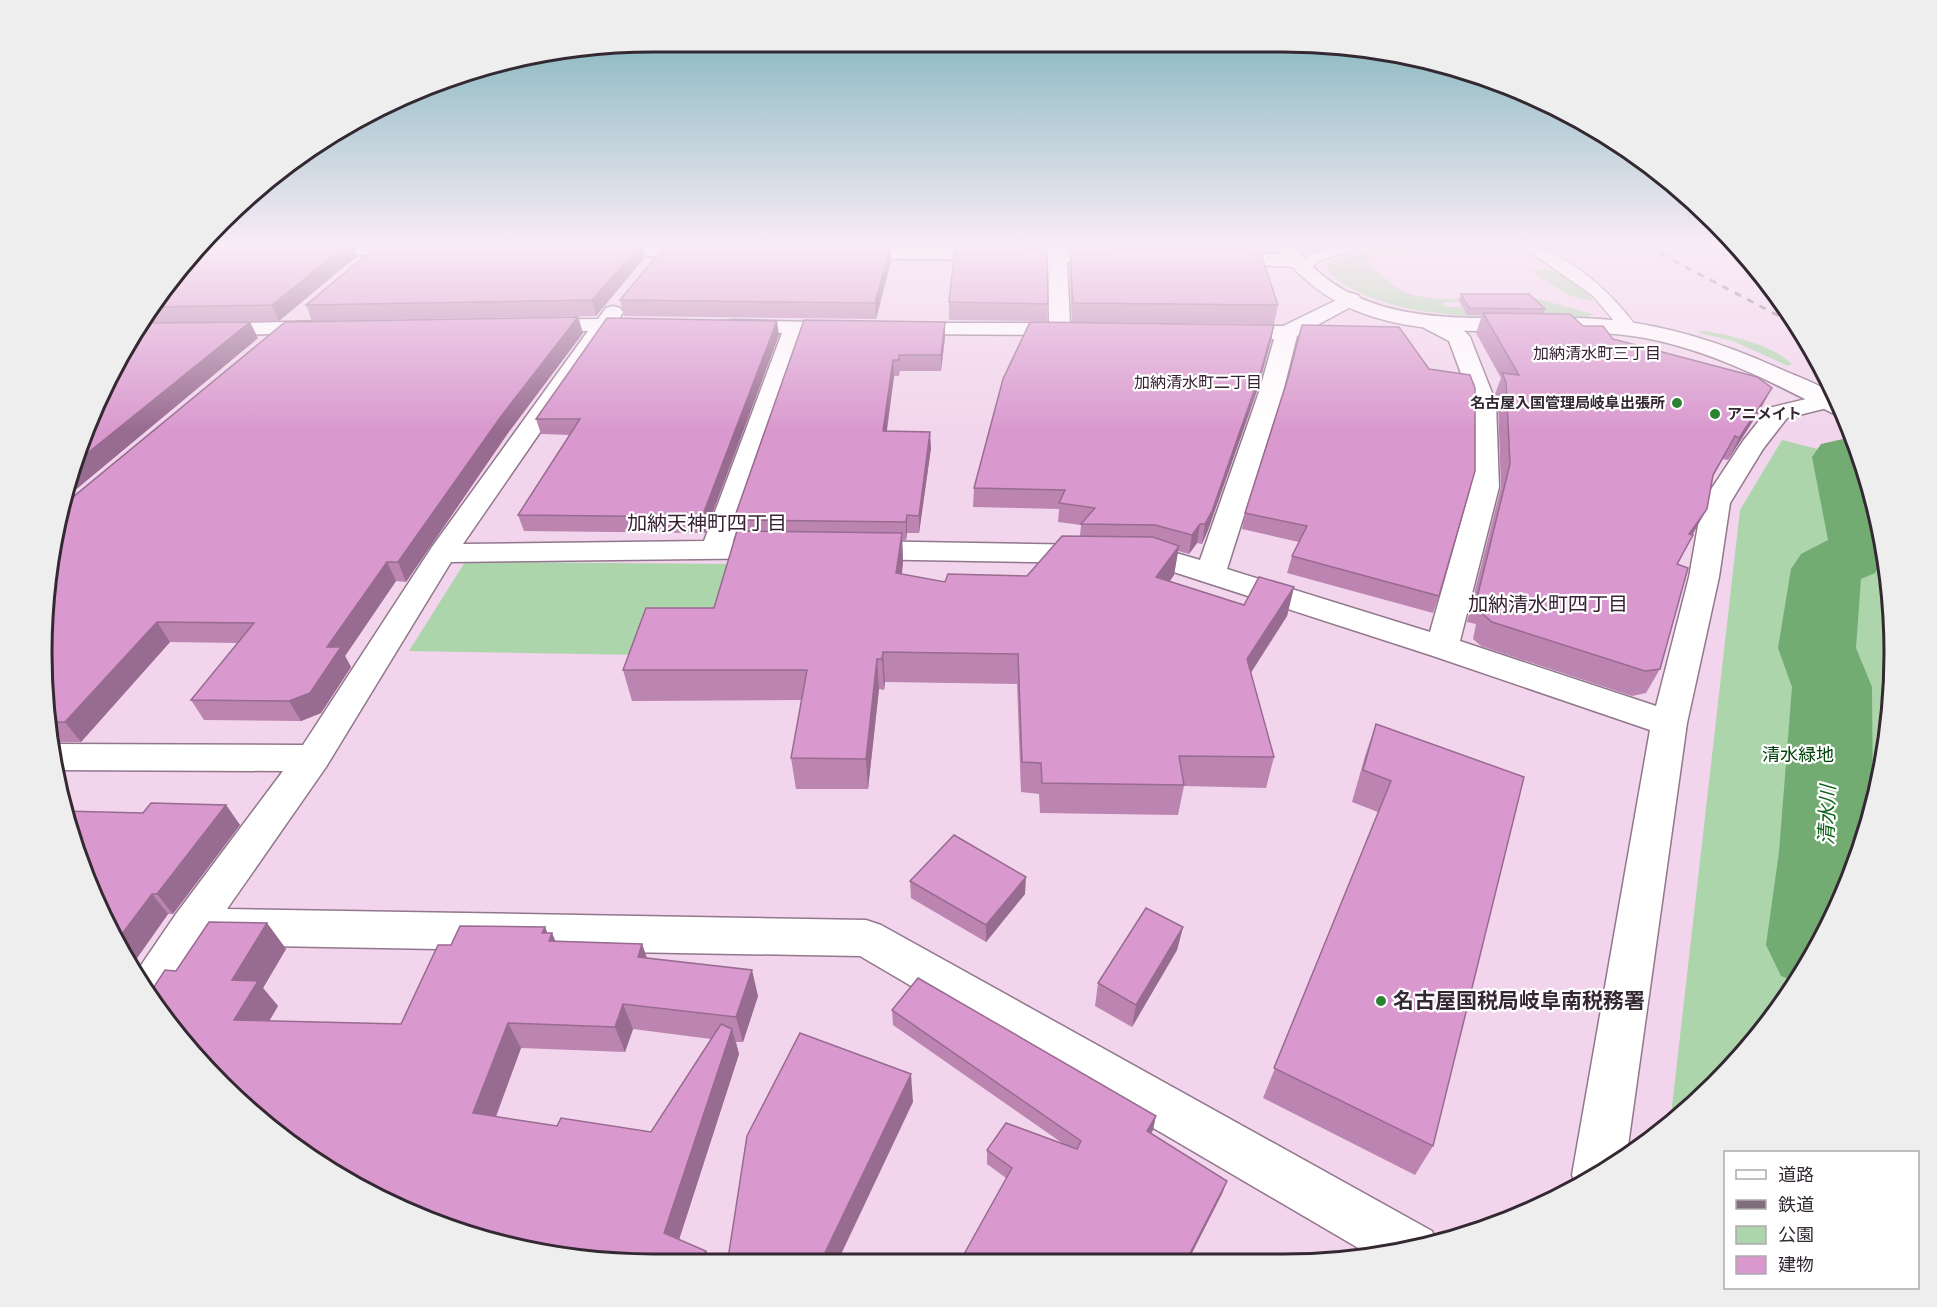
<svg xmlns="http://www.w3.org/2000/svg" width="1937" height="1307" viewBox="0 0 1937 1307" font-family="'Exo 2','Noto Sans JP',sans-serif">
	<rect width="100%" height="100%" fill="#f2d5ec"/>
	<!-- green -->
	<g fill="#acd5ab">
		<path d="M1445 247 1373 254 1367 263C1381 274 1396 290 1413 295 1442 303 1488 296 1519 296V301L1442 302 1446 307 1531 306V297L1593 314 1589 317C1517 317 1413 324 1349 287 1339 281 1330 277 1327 266L1330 261 1383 248Z"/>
		<path d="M1540 269C1560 269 1584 284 1594 302L1566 294 1530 271Z"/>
		<path d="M1705 331C1732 336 1772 344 1792 364L1788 366 1733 341 1697 332Z"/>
		<polygon points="1782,440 1861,460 1883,534 1895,653 1883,772 1849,887 1792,993 1716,1086 1670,1124 1740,510"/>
		<polygon points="465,562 736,564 704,656 409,651"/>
	</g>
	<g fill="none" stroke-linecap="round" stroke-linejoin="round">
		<!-- river -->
		<polygon fill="#73ac73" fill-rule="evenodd" points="1843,439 1855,442 1883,534 1885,557 1875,573 1861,579 1856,648 1872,687 1873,806 1849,887 1798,982 1781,976 1766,945 1779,852 1792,687 1778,648 1791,569 1801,554 1828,540 1812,457 1821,444"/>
		<!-- service casing -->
		<g stroke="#91778c" stroke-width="2">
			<g id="service">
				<polygon points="1335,247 1358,247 1356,250 1320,260 1308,271 1298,271 1296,268 1310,254"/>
				<path d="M1523 247C1565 247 1616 297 1639 330L1637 334H1625L1593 296Z"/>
			</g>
		</g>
		<!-- minor casing -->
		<g stroke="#91778c" stroke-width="3">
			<g id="minor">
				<polygon points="301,247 427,247 428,249 419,255 309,255 302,253"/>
				<polygon points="592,247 714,247 716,250 707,256 600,255 593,253"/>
				<polygon points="843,247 1048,250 1048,247 1066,247 1066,250 1115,251 1124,257 1115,263 1067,262 1070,324 1078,325 1081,330 1078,335 900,334 892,333 889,328 892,323 1049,323 1048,261 846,258 837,252"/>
				<polygon points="1218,253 1296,255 1306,261 1296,267 1211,263 1209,259"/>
				<path d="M1351 293 1358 295 1361 299 1358 303 1297 336 1283 392 1227 569 1430 632 1471 487 1472 403 1449 341 1424 328 1421 323 1424 318C1438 315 1462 325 1470 337L1496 403 1499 487 1460 641 1656 706 1689 577 1702 503 1743 441 1769 408 1827 394 1835 396 1839 401 1835 406 1787 418 1763 449 1730 503 1719 577 1687 723 1626 1160 1577 1187 1572 1175 1650 730 1430 655 1149 564 857 559 847 556 842 550 847 544 857 541 1152 546 1200 560 1259 392 1274 339 1227 338 1219 337 1216 332 1219 327 1227 326H1283Z"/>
				<polygon points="613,306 620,308 623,312 619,319 655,320 658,325 655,330 610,331 463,544 704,541 782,333 732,332 724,331 721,326 724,321 732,320 853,323 856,328 853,333 803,334 733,541 776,540 786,543 791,549 786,555 776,558 451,562 326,767 227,909 866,920 881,925 1432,1231 1437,1243 1403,1253 1372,1256 860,956 203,945 165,1005 161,1007 135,974 176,914 283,771 54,770 52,744 303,745 432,547 588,331 537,331 529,330 526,325 529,320 598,319 606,308"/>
				<polygon points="323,321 331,322 334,327 331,332 210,336 202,335 199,330 202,325 210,324"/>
			</g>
		</g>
		<!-- tertiary casing -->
		<g stroke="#91778c" stroke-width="3">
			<path id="tertiary" d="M1277 247H1295C1370 346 1506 309 1612 320 1670 326 1725 344 1778 368 1793 375 1823 385 1835 396 1840 400 1843 410 1846 415L1834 414C1774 383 1713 351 1645 338 1523 316 1360 368 1277 247Z"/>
		</g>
		<!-- service -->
		<use href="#service" fill="#fff" fill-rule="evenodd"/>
		<!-- minor -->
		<use href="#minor" fill="#fff" fill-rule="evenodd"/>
		<!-- tertiary -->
		<use href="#tertiary" fill="#fff" fill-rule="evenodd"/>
		<!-- rail -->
		<g stroke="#806e7c" stroke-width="3" stroke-dasharray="7 7" stroke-linecap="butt">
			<polyline points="1648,247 1798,326"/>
			<polyline points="1709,247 1757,271"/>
		</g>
	</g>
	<!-- wall -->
	<g fill="#bb84b1" fill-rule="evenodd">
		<polygon points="200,247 353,247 357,256 279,321 205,322 258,338 62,501 63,496 88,420 169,281"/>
		<polygon points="376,247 643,247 645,257 596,316 312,321 306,305"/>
		<polygon points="1006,247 1047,247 1048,304 1047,321 949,320 949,302"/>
		<polygon points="1067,247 1253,247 1252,251 1278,305 1274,324 1072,322 1069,264 1070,249 1068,249"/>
		<polygon points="891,261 876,319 624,316 620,300"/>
		<polygon points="1461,294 1545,309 1543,314 1583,326 1613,339 1760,410 1728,460 1723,459 1713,477 1694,532 1678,564 1660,669 1646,693 1632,696 1481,646 1473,639 1476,624 1467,622 1501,487 1498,403 1495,394 1501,378 1476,333 1482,315 1467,315 1459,301"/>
		<polygon points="578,317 583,333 508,433 406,582 396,581 345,656 351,667 321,713 301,721 204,720 191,700 238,643 170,642 81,742 52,742 43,613"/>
		<polygon points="804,320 945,337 941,371 900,371 899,376 894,376 887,431 931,448 919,533 907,533 906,540 902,540 903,562 902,574 945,582 1027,576 1080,536 1081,525 1058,522 1059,509 973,507 974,488 1274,325 1271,341 1257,391 1208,530 1202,544 1197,543 1189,554 1178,551 1174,575 1170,581 1244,605 1294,587 1287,616 1251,673 1274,757 1266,788 1184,786 1178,815 1040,813 1039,794 1021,792 1017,684 885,682 884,690 879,689 868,789 796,789 791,758 802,700 632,701 623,670 714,608 738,531 735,516"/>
		<polygon points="779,335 705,533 524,531 518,515 571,435 541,434 536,419"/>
		<polygon points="1429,369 1439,596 1433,613 1287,573 1292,556 1299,542 1242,529 1245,513"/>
		<polygon points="1376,724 1524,777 1433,1146 1415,1175 1263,1098 1378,812 1352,802 1365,756"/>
		<polygon points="226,805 240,825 173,914 168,914 130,968 143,813"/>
		<polygon points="910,881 1025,894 986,942 911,898"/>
		<path d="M267 923 286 949 263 988 278 1006 269 1021 401 1024 451 945 545 927 547 933H552L555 941 642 944 647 958 758 996 743 1042H736L739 1054 679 1240 706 1251 712 1265H654L176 971ZM633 1029 711 1039 651 1132 557 1126 496 1117 521 1048 625 1052Z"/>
		<polygon points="1183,927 1177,950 1132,1027 1095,1006 1098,983"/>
		<polygon points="892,1010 1153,1130 1151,1133 1227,1181 1222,1194 1006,1178 987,1164 987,1150 1065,1145 893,1025"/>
	</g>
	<!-- shaded-wall -->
	<g fill="#986b90">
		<polygon points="344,247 353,247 357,256 279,321 272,305"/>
		<polygon points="639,247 643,247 645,257 596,316 592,300"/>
		<polygon points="890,247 891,261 876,319 875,303"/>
		<polygon points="578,317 583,333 508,433 406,582 398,562 502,415"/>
		<polygon points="777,321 779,335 705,533 702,517"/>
		<polygon points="250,322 258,338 62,501 63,496 74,464"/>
		<polygon points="945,322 945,337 941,371 941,355"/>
		<polygon points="1274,325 1271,341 1257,391 1208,530 1202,544 1205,524"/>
		<polygon points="893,360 894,376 884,448 883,431"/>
		<polygon points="1772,388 1760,410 1728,460 1739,438"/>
		<polygon points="930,432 931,448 919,533 919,516"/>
		<polygon points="1707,509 1694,532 1677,557 1689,534"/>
		<polygon points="907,515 907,533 906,540 906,522"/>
		<polygon points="1200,524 1197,543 1189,554 1192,535"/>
		<polygon points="902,533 903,562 898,602 896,573"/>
		<polygon points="1179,546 1174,575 1152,606 1156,577"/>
		<polygon points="387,562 396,581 345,656 351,667 321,713 301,721 289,701"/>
		<polygon points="1294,587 1287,616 1240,689 1247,659"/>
		<polygon points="157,622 170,642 81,742 65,722"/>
		<polygon points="883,652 885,682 884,690 882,659"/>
		<polygon points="877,659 879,689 868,789 866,759"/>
		<polygon points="226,805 240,825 173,914 157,894"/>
		<polygon points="1026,877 1025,894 986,942 986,925"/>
		<polygon points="152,894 168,914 130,968 124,959 116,942"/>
		<polygon points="267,923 286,949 263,988 278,1006 255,1045 234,1020 232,980"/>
		<polygon points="545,927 550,939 552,933 563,959 542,933"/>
		<polygon points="1183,927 1177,950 1132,1027 1136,1005"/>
		<polygon points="642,944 651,970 638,957"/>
		<polygon points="752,970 758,996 743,1042 736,1017"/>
		<polygon points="623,1004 633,1029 625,1052 615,1027"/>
		<polygon points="508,1023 521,1048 488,1137 473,1113"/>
		<polygon points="732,1029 739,1054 674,1255 664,1233"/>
		<polygon points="911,1074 913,1102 836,1265 819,1265"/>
		<polygon points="1156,1116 1153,1130 1144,1145 1147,1131"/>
		<polygon points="1227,1181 1222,1194 1186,1265 1184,1265"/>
		<polygon points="706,1251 712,1265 698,1265"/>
	</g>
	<!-- building -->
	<g fill="#d999ce" stroke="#986b90" stroke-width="1.5">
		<polygon points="200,247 344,247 272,305 153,307 169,281"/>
		<polygon points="376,247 639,247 592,300 306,305"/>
		<polygon points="664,247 890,247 875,303 620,300"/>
		<polygon points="955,247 1047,248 1048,304 949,302"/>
		<polygon points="1070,247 1260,251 1278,305 1073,303"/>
		<polygon points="1461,294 1529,294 1545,309 1469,308"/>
		<polygon points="1483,313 1570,314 1583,326 1603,326 1613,339 1757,377 1772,388 1739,438 1735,436 1713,475 1707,509 1689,534 1693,535 1677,564 1688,568 1660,669 1645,671 1492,622 1483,614 1486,600 1477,598 1510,464 1506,382 1502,373 1519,375"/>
		<polygon points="578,317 502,415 398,562 387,562 327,647 341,647 310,693 289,701 191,700 254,623 157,622 65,722 50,722 43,613 61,507 285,322"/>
		<polygon points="607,318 777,321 702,517 518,515 580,419 536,419"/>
		<polygon points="804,320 945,322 941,355 899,355 899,360 893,360 883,431 930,432 919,516 907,515 906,522 745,520 746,516 735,516"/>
		<polygon points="250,322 74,464 88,420 144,323"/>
		<polygon points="1030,322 1274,325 1260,374 1212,511 1205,524 1200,524 1192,535 1155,525 1081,524 1095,508 1059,503 1065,490 974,488 1003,379"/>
		<polygon points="1302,325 1399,327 1429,369 1470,375 1475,388 1475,471 1439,596 1292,556 1307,526 1245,513 1288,378"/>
		<polygon points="737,531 902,533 896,573 945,582 948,574 1027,576 1062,536 1153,537 1179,546 1156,577 1244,605 1259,577 1294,587 1247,659 1274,757 1179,756 1184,785 1042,783 1041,763 1022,762 1018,654 883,652 882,659 877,659 866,759 791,758 807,670 623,670 646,608 714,608"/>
		<polygon points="1376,724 1524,777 1433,1146 1274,1068 1391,781 1363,770"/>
		<polygon points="151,803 226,805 157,894 152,894 116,942 75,850 64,811 143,813"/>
		<polygon points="954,835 1026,877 986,925 910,881"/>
		<polygon points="1146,908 1183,927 1136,1005 1098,983"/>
		<polygon points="209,922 267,923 232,980 258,981 234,1020 401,1024 438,945 451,945 460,926 545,927 542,933 552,933 549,941 642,944 638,957 752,970 736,1017 623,1004 615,1027 508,1023 473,1113 557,1126 561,1118 651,1132 721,1024 732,1029 664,1233 706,1251 698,1265 654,1265 535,1253 383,1202 282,1139 221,1086 150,993 165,970 176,971"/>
		<polygon points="918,978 1156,1116 1147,1131 1227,1181 1184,1265 958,1265 1012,1168 987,1150 1006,1123 1077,1149 1081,1141 892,1010"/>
		<polygon points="800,1033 911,1074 819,1265 727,1265 747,1136"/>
	</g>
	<!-- sky -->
	<linearGradient id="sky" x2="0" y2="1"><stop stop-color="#79b1b9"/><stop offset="0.57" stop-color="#f9ecf6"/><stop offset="1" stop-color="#f9ecf6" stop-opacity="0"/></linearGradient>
	<rect width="1937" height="430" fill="url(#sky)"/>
	<!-- markers -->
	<g fill="#2b8231" stroke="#fff" stroke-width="2">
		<circle cx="1677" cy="403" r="6"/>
		<circle cx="1715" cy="414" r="6"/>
		<circle cx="1381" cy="1001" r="6"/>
	</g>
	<g text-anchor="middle" stroke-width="4.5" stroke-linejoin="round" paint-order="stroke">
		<!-- far-poi labels -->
		<g font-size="15" font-weight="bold" fill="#342932" stroke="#fff" text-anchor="end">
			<text x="1665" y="408">名古屋入国管理局岐阜出張所</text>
			<text x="1727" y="419" text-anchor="start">アニメイト</text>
		</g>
		<!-- far-neighbourhood labels -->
		<g font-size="16" fill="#382234" stroke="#fff">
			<text x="1597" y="359">加納清水町三丁目</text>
			<text x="1198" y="388">加納清水町二丁目</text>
		</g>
		<!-- park labels -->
		<g font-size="18" fill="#01430a" stroke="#fff">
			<text x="1798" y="761">清水緑地</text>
		</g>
		<!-- neighbourhood labels -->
		<g font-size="20" fill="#382234" stroke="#fff">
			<text x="707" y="530">加納天神町四丁目</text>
			<text x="1548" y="611">加納清水町四丁目</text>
		</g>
		<!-- water labels -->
		<g font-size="20" font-style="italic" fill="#0c6318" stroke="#fff">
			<text transform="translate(1827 815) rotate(-88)" y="7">清水川</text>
		</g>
		<!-- near-poi labels -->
		<g font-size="21" font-weight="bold" fill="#342932" stroke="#fff" text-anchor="start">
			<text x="1393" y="1008">名古屋国税局岐阜南税務署</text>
		</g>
	</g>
	<!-- crop -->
	<path d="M0 0H1937V1307H0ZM653 52H1283A601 601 0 0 1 1884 653V653A601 601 0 0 1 1283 1254H653A601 601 0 0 1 52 653V653A601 601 0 0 1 653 52Z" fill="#efeeef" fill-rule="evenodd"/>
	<path fill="none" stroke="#342932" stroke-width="3" d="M653 52H1283A601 601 0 0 1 1884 653V653A601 601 0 0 1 1283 1254H653A601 601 0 0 1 52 653V653A601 601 0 0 1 653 52Z"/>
	<!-- legend -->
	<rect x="1724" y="1151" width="195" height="138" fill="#ffffff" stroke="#aea9ad" stroke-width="1.5"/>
	<rect x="1736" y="1170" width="30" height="9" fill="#ffffff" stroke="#aea9ad" stroke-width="1.5"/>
	<text x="1778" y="1181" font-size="18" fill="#342932">道路</text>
	<rect x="1736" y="1200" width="30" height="9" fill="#806e7c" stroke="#aea9ad" stroke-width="1.5"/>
	<text x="1778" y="1211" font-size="18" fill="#342932">鉄道</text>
	<rect x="1736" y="1226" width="30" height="18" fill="#acd5ab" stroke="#aea9ad" stroke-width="1.5"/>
	<text x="1778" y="1241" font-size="18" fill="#342932">公園</text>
	<rect x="1736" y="1256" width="30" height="18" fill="#d999ce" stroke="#aea9ad" stroke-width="1.5"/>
	<text x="1778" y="1271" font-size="18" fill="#342932">建物</text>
</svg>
